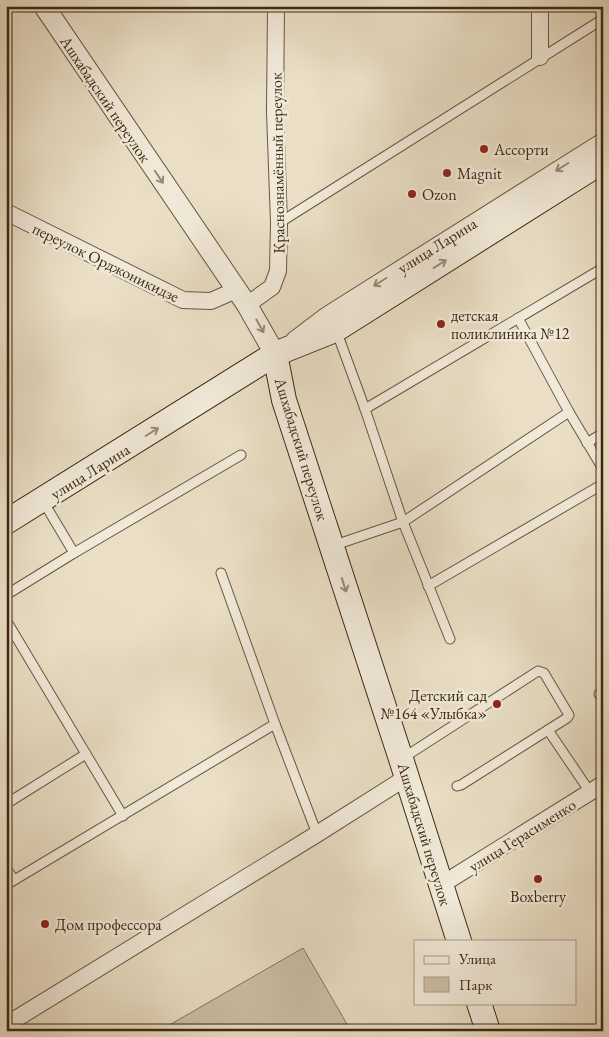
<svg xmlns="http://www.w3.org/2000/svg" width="609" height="1037" viewBox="0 0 609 1037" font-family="'EB Garamond',serif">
	<rect width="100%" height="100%" fill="#eadfc6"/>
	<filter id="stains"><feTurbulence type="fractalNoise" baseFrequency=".004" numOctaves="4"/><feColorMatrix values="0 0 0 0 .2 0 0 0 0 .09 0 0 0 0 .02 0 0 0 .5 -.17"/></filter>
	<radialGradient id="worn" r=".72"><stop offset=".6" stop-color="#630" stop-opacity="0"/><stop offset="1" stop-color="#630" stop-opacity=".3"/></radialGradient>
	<!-- green -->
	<polygon fill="#cdc0a7" stroke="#86745c" points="303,948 351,1031 159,1031"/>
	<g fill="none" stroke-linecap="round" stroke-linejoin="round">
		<!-- service casing -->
		<g stroke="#69563e" stroke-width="11">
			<g id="service">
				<polyline points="279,223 603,19"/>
				<polyline points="518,318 569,412 603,469"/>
				<polyline points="336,330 365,409 403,522 450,639"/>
				<polyline points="365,409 603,268"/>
				<polyline points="587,443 603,433"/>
				<polyline points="332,546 403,522 569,412"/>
				<polyline points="74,553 241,455"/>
				<polyline points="221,573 275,724"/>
				<polyline points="428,586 603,484"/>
				<polyline points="6,595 74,553 43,501"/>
				<polyline points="6,620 86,754"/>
				<polyline points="599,694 603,692"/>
				<polyline points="403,758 538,671 544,673 569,715 567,718 548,730"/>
				<polyline points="457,786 461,785 548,730 590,792"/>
				<polyline points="6,804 86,754 123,816"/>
				<polyline points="6,868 14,880"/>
				<polyline points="6,885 275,724 317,834"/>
			</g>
		</g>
		<!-- minor casing -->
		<g stroke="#69563e" stroke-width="18">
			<g id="minor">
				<polyline points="540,57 540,6"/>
				<polyline points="6,212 183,300 211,301 236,290"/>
				<polyline points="247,305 272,287 278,271 279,223 275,112 276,6"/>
				<polyline points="294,340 327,315 603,141"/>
				<polyline points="441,885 603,784"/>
				<polyline points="6,1025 317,834 407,777"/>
			</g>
		</g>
		<!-- tertiary casing -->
		<g stroke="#69563e" stroke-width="22">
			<polyline id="tertiary" points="44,6 247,305 275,354"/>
		</g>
		<!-- secondary casing -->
		<g stroke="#3e2811" stroke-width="26">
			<g id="secondary">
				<polyline points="275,354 284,400 401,759 459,941"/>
				<polyline points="6,522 275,354 335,330 603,161"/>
				<polyline points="479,1003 488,1031"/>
			</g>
		</g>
		<!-- service -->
		<use href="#service" stroke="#f1eada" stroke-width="9"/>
		<!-- minor -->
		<use href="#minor" stroke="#f1eada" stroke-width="16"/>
		<!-- tertiary -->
		<use href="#tertiary" stroke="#f1eada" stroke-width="20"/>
		<!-- secondary -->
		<use href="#secondary" stroke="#f1eada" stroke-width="24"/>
	</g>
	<!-- one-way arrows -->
	<defs><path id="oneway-shaft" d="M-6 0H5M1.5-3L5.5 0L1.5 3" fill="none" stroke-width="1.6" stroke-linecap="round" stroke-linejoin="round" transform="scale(1.25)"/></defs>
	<g stroke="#988976">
		<use href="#oneway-shaft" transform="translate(562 167) rotate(148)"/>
		<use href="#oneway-shaft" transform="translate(159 177) rotate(56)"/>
		<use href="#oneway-shaft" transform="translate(440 264) rotate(-32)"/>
		<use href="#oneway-shaft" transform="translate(380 282) rotate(148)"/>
		<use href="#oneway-shaft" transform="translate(260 326) rotate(61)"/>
		<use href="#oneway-shaft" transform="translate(152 432) rotate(-32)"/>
		<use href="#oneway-shaft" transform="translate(344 585) rotate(72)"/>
	</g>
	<!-- markers -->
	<g fill="#8f2418" stroke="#f1eada" stroke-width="2">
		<circle cx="484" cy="149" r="5"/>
		<circle cx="447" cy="173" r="5"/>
		<circle cx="412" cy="194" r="5"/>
		<circle cx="441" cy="324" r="5"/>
		<circle cx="497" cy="704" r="5"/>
		<circle cx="538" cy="879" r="5"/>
		<circle cx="45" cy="924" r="5"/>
	</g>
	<g text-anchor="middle" stroke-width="5" stroke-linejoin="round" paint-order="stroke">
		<!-- street labels -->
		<g font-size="16" fill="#3e2811" stroke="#f1eada">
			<text transform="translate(106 99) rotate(56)" y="6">Ашхабадский переулок</text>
			<text transform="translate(277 163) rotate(-91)" y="6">Краснознамённый переулок</text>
			<text transform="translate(437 245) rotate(-32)" y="6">улица Ларина</text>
			<text transform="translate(106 262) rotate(26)" y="6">переулок Орджоникидзе</text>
			<text transform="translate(302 449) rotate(73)" y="6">Ашхабадский переулок</text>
			<text transform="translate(90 471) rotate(-32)" y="6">улица Ларина</text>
			<text transform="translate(425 834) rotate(73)" y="6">Ашхабадский переулок</text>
			<text transform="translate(522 835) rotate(-32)" y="6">улица Герасименко</text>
		</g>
		<!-- poi labels -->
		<g font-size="16" fill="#3e2811" stroke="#f1eada" text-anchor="start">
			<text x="494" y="155">Ассорти</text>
			<text x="457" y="179">Magnit</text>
			<text x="422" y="200">Ozon</text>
			<text x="451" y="321">детская<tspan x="451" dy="18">поликлиника №12</tspan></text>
			<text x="487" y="701" text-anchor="end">Детский сад<tspan x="487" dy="18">№164 «Улыбка»</tspan></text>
			<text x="538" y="902" text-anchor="middle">Boxberry</text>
			<text x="55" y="930">Дом профессора</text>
		</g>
	</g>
	<!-- margin -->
	<rect width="609" height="1037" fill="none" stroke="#eadfc6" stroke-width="25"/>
	<rect x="8" y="8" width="594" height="1022" fill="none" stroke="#3e2811" stroke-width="2.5"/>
	<rect x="12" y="12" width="584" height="1012" fill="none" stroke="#3e2811"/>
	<!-- legend -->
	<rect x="414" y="940" width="162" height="65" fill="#f1eada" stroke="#a99c8a"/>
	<rect x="424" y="956" width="25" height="8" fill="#f1eada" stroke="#a99c8a"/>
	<text x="459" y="964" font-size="15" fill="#3e2811">Улица</text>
	<rect x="424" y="977" width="25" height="15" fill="#cdc0a7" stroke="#a99c8a"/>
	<text x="459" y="990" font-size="15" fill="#3e2811">Парк</text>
	<rect width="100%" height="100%" filter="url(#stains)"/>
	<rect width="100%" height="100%" fill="url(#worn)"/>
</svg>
